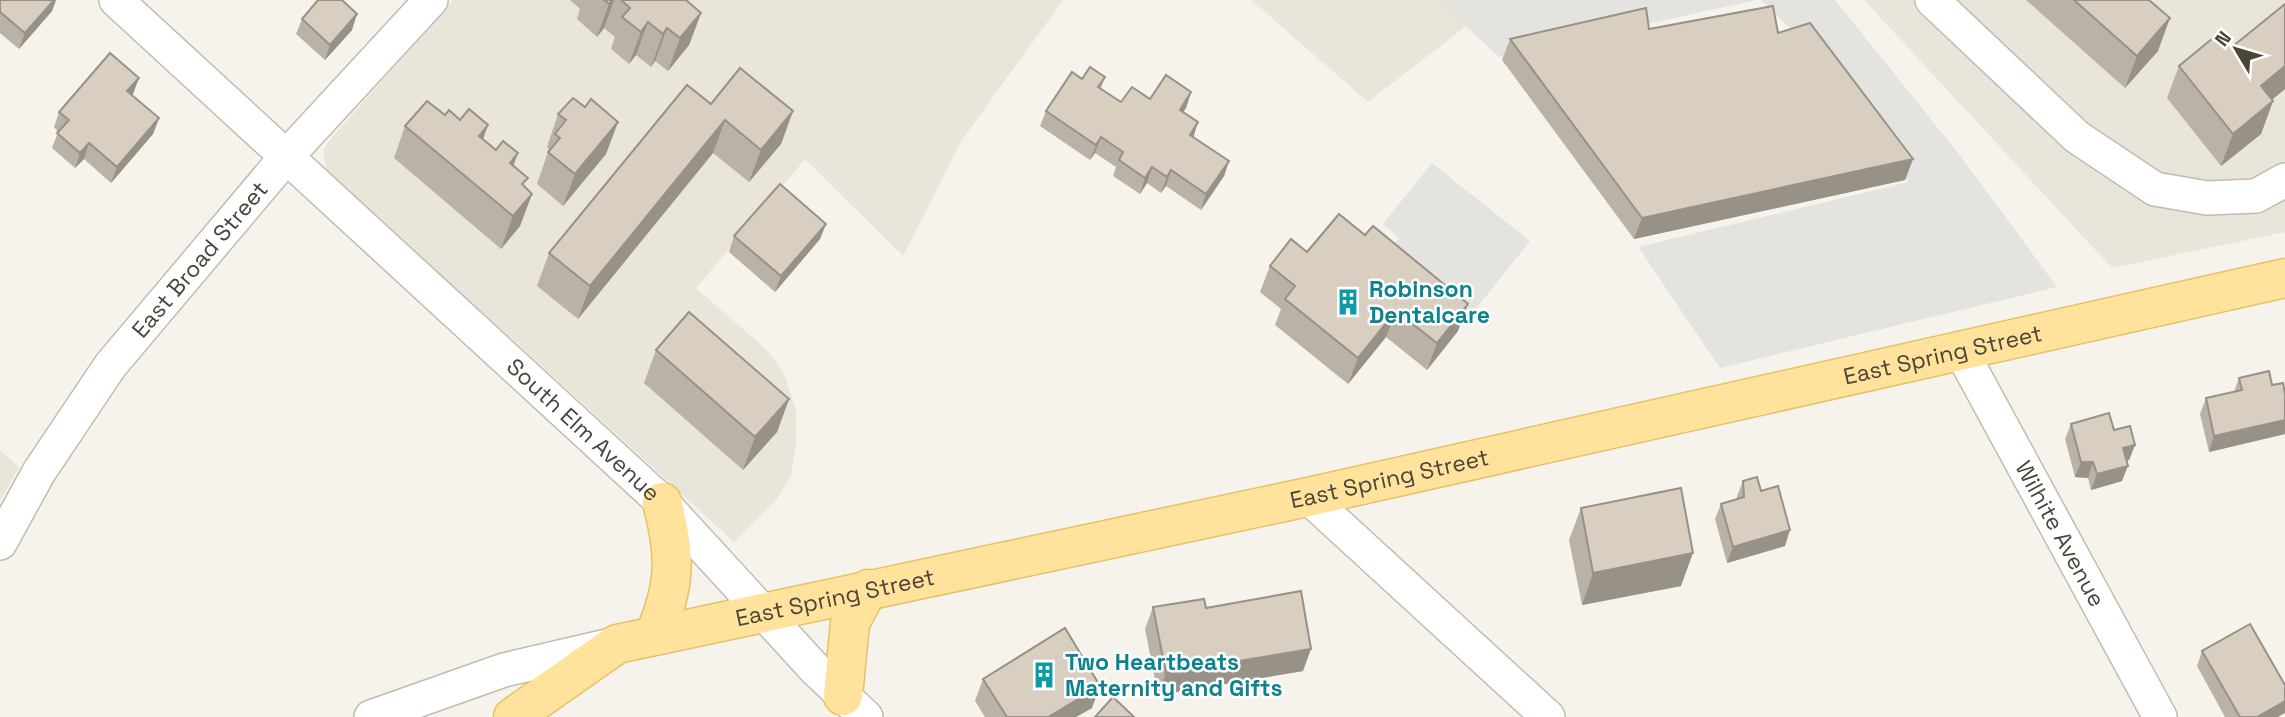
<svg xmlns="http://www.w3.org/2000/svg" width="2285" height="717" viewBox="0 0 2285 717" font-family="'Space Grotesk',sans-serif">
	<rect width="100%" height="100%" fill="#f6f3ec"/>
	<!-- residential -->
	<g fill="#eae5da">
		<polygon points="453,0 1063,0 962,140 903,256 805,159 696,288 767,350 784,374 796,409 796,443 791,476 776,500 734,542 497,325 333,186 327,174 323,151 329,141"/>
		<polygon points="1251,0 1500,0 1368,102"/>
		<polygon points="1864,0 2285,0 2285,232 2112,268"/>
		<polygon points="0,450 19,467 0,501"/>
	</g>
	<!-- parking -->
	<g fill="#e5e3e0">
		<polygon points="1438,0 1756,0 1499,57"/>
		<polygon points="1761,0 1835,0 1962,158 2057,287 1720,368 1638,247 1909,182 1799,37"/>
		<polygon points="1432,163 1530,241 1462,326 1380,262 1399,238 1383,224"/>
	</g>
	<g fill="none" stroke-linecap="round" stroke-linejoin="round">
		<!-- minor casing -->
		<g stroke="#c2bbae" stroke-width="36">
			<g id="minor">
				<path id="s1" d="M116 0 662 502 816 670 866 717"/>
				<polyline points="1932,0 2077,137 2155,189 2207,198 2256,196 2285,180"/>
				<path id="s2" d="M1961 351 2160 717"/>
				<polyline points="1308,497 1548,717"/>
				<path id="s3" d="M0 543 39 472 110 366 287 156 431 0"/>
				<polyline points="371,717 504,670 611,645"/>
			</g>
		</g>
		<!-- major casing -->
		<g stroke="#e6c16a" stroke-width="41">
			<g id="major">
				<path d="M655 634C676 584 676 554 662 502"/>
				<polyline points="843,696 850,623 868,589"/>
				<path id="s4" d="M513 717 617 644 1308 497 2285 278"/>
			</g>
		</g>
		<!-- minor -->
		<use href="#minor" stroke="#fff" stroke-width="33"/>
		<!-- major -->
		<use href="#major" stroke="#ffe39c" stroke-width="38"/>
	</g>
	<!-- wall -->
	<g fill="#bab2a6">
		<polygon points="0,0 56,0 52,11 19,49 0,33"/>
		<polygon points="317,0 342,0 352,30 325,60 296,34 302,19 318,1"/>
		<polygon points="570,0 686,0 701,13 689,45 668,71 655,61 651,67 636,55 629,64 611,49 615,37 604,28 597,37 577,19 580,9"/>
		<polygon points="2026,0 2149,0 2158,51 2125,88"/>
		<polygon points="2285,4 2285,89 2272,100 2273,101 2261,134 2221,166 2167,98 2179,66 2232,47"/>
		<polygon points="1649,29 1778,33 1913,159 1905,180 1634,239 1502,60 1510,39"/>
		<polygon points="1105,77 1101,88 1121,102 1191,92 1186,108 1183,112 1198,122 1193,137 1229,161 1224,176 1201,210 1166,186 1161,193 1147,183 1140,194 1113,176 1116,167 1095,153 1090,160 1040,126 1046,111 1082,79"/>
		<polygon points="133,94 132,95 159,118 153,134 111,183 84,159 75,168 52,148 58,132 54,127 59,112"/>
		<polygon points="711,104 793,111 781,144 749,182 713,153 578,319 537,286 549,253"/>
		<polygon points="585,107 618,122 606,154 563,206 537,184 549,149 547,147 558,114"/>
		<polygon points="445,115 460,120 488,125 483,139 514,166 524,187 532,194 520,226 501,249 394,158 405,126"/>
		<polygon points="734,236 820,239 775,292 729,252"/>
		<polygon points="1307,252 1458,331 1427,370 1386,337 1348,384 1275,325 1281,309 1260,292 1270,266"/>
		<polygon points="656,350 789,399 777,432 743,470 644,383"/>
		<polygon points="2239,378 2272,385 2285,434 2209,452 2200,414 2206,398 2234,392"/>
		<polygon points="2071,424 2114,430 2135,445 2129,460 2126,461 2122,481 2091,490 2088,478 2075,477 2065,439"/>
		<polygon points="1743,481 1761,491 1785,546 1727,563 1715,519 1721,504 1737,499 1737,496"/>
		<polygon points="1581,508 1681,586 1582,605 1569,540"/>
		<polygon points="1153,607 1206,608 1303,671 1158,695 1145,629"/>
		<polygon points="2202,651 2278,717 2225,717 2197,666"/>
		<polygon points="983,679 1092,708 1076,717 985,717 975,701"/>
	</g>
	<!-- shaded-wall -->
	<g fill="#979187">
		<polygon points="54,0 56,0 52,11 19,49 25,33"/>
		<polygon points="613,0 614,0 604,28 597,37 609,4"/>
		<polygon points="701,13 689,45 668,71 680,38"/>
		<polygon points="357,14 352,30 325,60 330,45"/>
		<polygon points="2170,18 2158,51 2125,88 2137,56"/>
		<polygon points="648,22 636,55 629,64 641,32"/>
		<polygon points="667,28 655,61 651,67 663,34"/>
		<polygon points="2285,66 2285,89 2249,118 2261,86"/>
		<polygon points="139,78 133,94 122,106 127,91"/>
		<polygon points="1191,92 1186,108 1174,125 1180,110"/>
		<polygon points="2273,101 2261,134 2221,166 2233,134"/>
		<polygon points="793,111 781,144 749,182 761,150"/>
		<polygon points="159,118 153,134 111,183 117,167"/>
		<polygon points="725,120 713,153 578,319 590,286"/>
		<polygon points="618,122 606,154 563,206 575,174"/>
		<polygon points="1198,122 1193,138 1190,135"/>
		<polygon points="488,125 476,158 479,136"/>
		<polygon points="1101,137 1095,153 1090,160 1096,145"/>
		<polygon points="89,143 84,159 75,168 80,153"/>
		<polygon points="518,153 506,186 510,163"/>
		<polygon points="1913,159 1905,180 1634,239 1642,218"/>
		<polygon points="1229,161 1224,176 1201,210 1206,194"/>
		<polygon points="1152,167 1147,183 1140,194 1145,178"/>
		<polygon points="1171,170 1166,186 1161,193 1167,177"/>
		<polygon points="532,194 520,226 501,249 513,216"/>
		<polygon points="826,224 820,239 775,292 781,276"/>
		<polygon points="1468,304 1458,331 1427,370 1437,343"/>
		<polygon points="1396,311 1386,337 1348,384 1358,358"/>
		<polygon points="789,399 777,432 743,470 755,437"/>
		<polygon points="2285,420 2285,434 2209,452 2214,436"/>
		<polygon points="2135,445 2129,460 2117,464 2123,448"/>
		<polygon points="2081,462 2093,462 2088,478 2075,477"/>
		<polygon points="2128,466 2122,481 2091,490 2097,474"/>
		<polygon points="1790,530 1785,546 1727,563 1733,547"/>
		<polygon points="1693,553 1681,586 1582,605 1593,573"/>
		<polygon points="1311,649 1303,671 1158,695 1166,673"/>
		<polygon points="1100,686 1092,708 1076,717 1048,717"/>
		<polygon points="2285,701 2285,713 2278,717 2257,717"/>
	</g>
	<!-- building -->
	<g fill="#d8cfc1" stroke="#979187" stroke-width="2">
		<polygon points="0,0 54,0 25,33 0,12"/>
		<polygon points="318,0 342,0 357,14 330,45 302,19"/>
		<polygon points="604,0 613,0 609,4"/>
		<polygon points="621,0 686,0 701,13 680,38 667,28 663,34 648,22 641,32 622,17 630,8"/>
		<polygon points="2074,0 2149,0 2170,18 2137,56"/>
		<polygon points="2285,4 2285,66 2261,86 2273,101 2233,134 2179,66 2219,33 2232,47"/>
		<polygon points="1773,6 1778,33 1810,23 1913,159 1642,218 1510,39 1646,8 1649,29"/>
		<polygon points="110,53 139,78 127,91 159,118 117,167 89,143 80,153 57,133 69,120 59,112"/>
		<polygon points="1090,67 1105,77 1098,87 1121,102 1132,87 1150,99 1166,75 1191,92 1180,110 1198,122 1190,135 1229,161 1206,194 1171,170 1167,177 1152,167 1145,178 1119,160 1123,152 1101,137 1096,145 1046,111 1072,72 1082,79"/>
		<polygon points="740,68 793,111 761,150 725,120 590,286 549,253 687,85 711,104"/>
		<polygon points="573,98 585,107 591,99 618,122 575,174 548,152 560,138 555,134 566,120 558,114"/>
		<polygon points="427,101 445,115 449,110 460,120 469,109 488,125 479,136 496,150 503,141 518,153 510,163 528,178 522,184 532,194 513,216 405,126"/>
		<polygon points="780,184 826,224 781,276 734,236"/>
		<polygon points="1339,214 1365,235 1373,226 1468,304 1437,343 1396,311 1358,358 1285,299 1295,286 1270,266 1291,239 1307,252"/>
		<polygon points="689,312 789,399 755,437 656,350"/>
		<polygon points="2269,371 2272,385 2283,383 2285,394 2285,420 2214,436 2206,398 2242,390 2239,378"/>
		<polygon points="2109,413 2114,430 2130,426 2135,445 2123,448 2128,466 2097,474 2093,462 2081,462 2071,424"/>
		<polygon points="1757,477 1761,491 1778,486 1790,530 1733,547 1721,504 1744,497 1743,481"/>
		<polygon points="1681,488 1693,553 1593,573 1581,508"/>
		<polygon points="1301,591 1311,649 1166,673 1153,607 1204,599 1206,608"/>
		<polygon points="2250,624 2285,685 2285,701 2257,717 2240,717 2202,651"/>
		<polygon points="1065,628 1100,686 1048,717 1007,717 983,679"/>
		<polygon points="1113,697 1134,717 1095,717"/>
	</g>
	<!-- icons -->
	<defs>
		<g id="building-bare" transform="scale(2.1)"><path d="M-4-6H4V6H1V3H-1V6H-4ZM-2.5-4.3h1.7v1.8h-1.7ZM.8-4.3h1.7v1.8H.8ZM-2.5-1h1.7V.8h-1.7ZM.8-1h1.7V.8H.8Z" fill="#0f9aa8" stroke="#fff" stroke-width="2.5" paint-order="stroke"/></g>
	</defs>
	<g fill-rule="evenodd">
		<use href="#building-bare" x="1348" y="302"/>
		<use href="#building-bare" x="1044" y="675"/>
	</g>
	<g text-anchor="middle" stroke-width="5" stroke-linejoin="round" paint-order="stroke">
		<!-- street labels -->
		<g font-size="23" fill="#4b4439" stroke="#fff">
			<text dy="8" stroke="none"><textPath href="#s3" startOffset="348">East Broad Street</textPath></text>
			<text dy="8" stroke="none"><textPath href="#s4" startOffset="1484">East Spring Street</textPath></text>
			<text dy="8" stroke="none"><textPath href="#s1" startOffset="635">South Elm Avenue</textPath></text>
			<text dy="8" stroke="none"><textPath href="#s4" startOffset="917">East Spring Street</textPath></text>
			<text dy="8" stroke="none"><textPath href="#s2" startOffset="208">Wilhite Avenue</textPath></text>
			<text dy="8" stroke="none"><textPath href="#s4" startOffset="350">East Spring Street</textPath></text>
		</g>
		<!-- culture labels -->
		<g font-size="23" font-weight="bold" fill="#0d838f" stroke="#fff" text-anchor="start">
			<text x="1369" y="297">Robinson<tspan x="1369" dy="26">Dentalcare</tspan></text>
			<text x="1065" y="670">Two Heartbeats<tspan x="1065" dy="26">Maternity and Gifts</tspan></text>
		</g>
	</g>
	<!-- north arrow -->
	<g transform="translate(2236 49) rotate(308)" stroke="#ffffff" stroke-width="5" paint-order="stroke">
	<path d="M0-5L12 26L0 18L-12 26Z" fill="#4b4439"/>
	<text y="-10" font-size="19" font-weight="bold" text-anchor="middle" fill="#4b4439">N</text>
	</g>
</svg>
